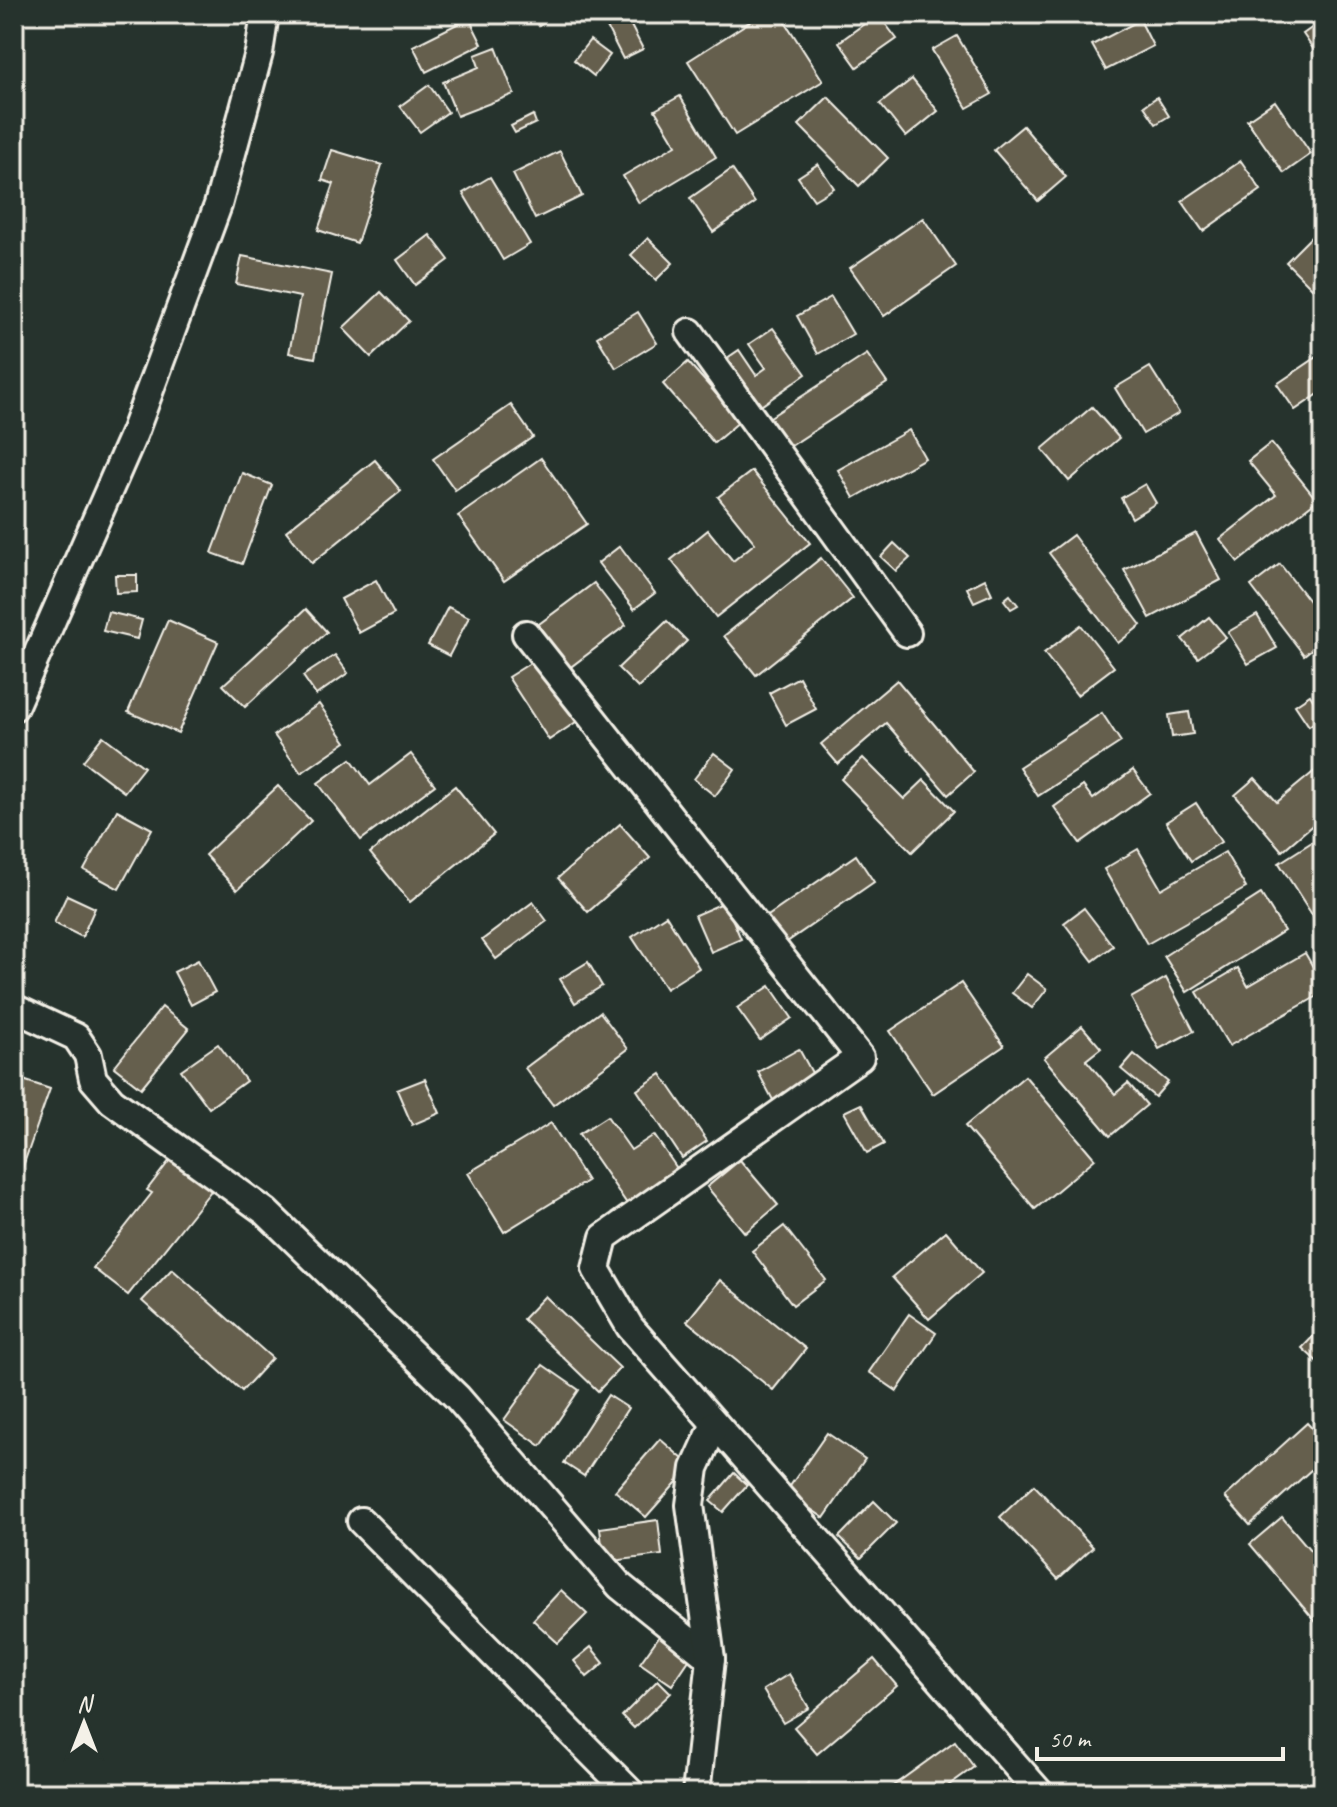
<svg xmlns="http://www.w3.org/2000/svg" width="1337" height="1807" viewBox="0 0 1337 1807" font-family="Caveat,sans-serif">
	<rect width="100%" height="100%" fill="#26332d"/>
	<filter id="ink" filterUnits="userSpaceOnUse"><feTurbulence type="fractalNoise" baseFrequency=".0125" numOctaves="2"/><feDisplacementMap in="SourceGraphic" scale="16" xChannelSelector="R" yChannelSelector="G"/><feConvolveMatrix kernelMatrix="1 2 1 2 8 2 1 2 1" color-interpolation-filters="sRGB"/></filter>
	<g filter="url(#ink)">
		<!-- building -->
		<g fill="#655e4e" stroke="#f4f1e8" stroke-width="2">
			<polygon points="531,14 557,14 539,26"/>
			<polygon points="600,14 625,14 643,49 623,59"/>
			<polygon points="762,14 780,14 823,81 735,135 688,61"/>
			<polygon points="878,14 897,39 857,67 839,42"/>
			<polygon points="469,18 482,44 426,72 413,46"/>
			<polygon points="1140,20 1153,46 1106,70 1092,45"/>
			<polygon points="1323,20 1323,63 1303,34"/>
			<polygon points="957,36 992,94 967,108 932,50"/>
			<polygon points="590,40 610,55 594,76 574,60"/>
			<polygon points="496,47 514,94 457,116 443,82 479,67 475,55"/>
			<polygon points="912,79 938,111 906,137 880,104"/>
			<polygon points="429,85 448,112 420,132 400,106"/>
			<polygon points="680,96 716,157 639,203 623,176 676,145 655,110"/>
			<polygon points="828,97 888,158 859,186 799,125"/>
			<polygon points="1157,97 1169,116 1156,124 1144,106"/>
			<polygon points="1275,101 1311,154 1284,173 1247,120"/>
			<polygon points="533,115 536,123 515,133 511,126"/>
			<polygon points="1023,126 1066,177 1038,201 994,150"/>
			<polygon points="332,150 382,165 357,243 318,230 334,184 322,180"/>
			<polygon points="560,151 582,196 535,219 513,174"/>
			<polygon points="1241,161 1261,190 1203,231 1182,201"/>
			<polygon points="818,164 834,188 814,200 798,177"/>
			<polygon points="732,169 755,203 713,232 690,198"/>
			<polygon points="490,177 530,244 503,260 463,193"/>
			<polygon points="923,218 956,266 884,316 850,268"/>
			<polygon points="1314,234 1323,243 1323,299 1286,262"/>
			<polygon points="430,235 449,260 415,285 397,260"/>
			<polygon points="648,238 673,263 656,280 631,255"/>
			<polygon points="242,256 332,274 315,358 289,353 300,297 236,284"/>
			<polygon points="381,292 409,321 371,357 343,328"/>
			<polygon points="831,297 853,334 818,354 797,316"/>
			<polygon points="638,312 657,343 616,368 597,337"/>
			<polygon points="773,328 806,374 751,413 717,365 739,350 756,375 766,368 749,344"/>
			<polygon points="1323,353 1323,391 1295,410 1277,384"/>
			<polygon points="867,354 887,383 780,453 761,423"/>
			<polygon points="688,362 740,421 714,443 663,384"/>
			<polygon points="1150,367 1179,413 1143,434 1115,388"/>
			<polygon points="511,405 533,437 455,490 433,459"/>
			<polygon points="1092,407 1119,438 1069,481 1042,449"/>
			<polygon points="909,430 925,458 854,498 838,470"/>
			<polygon points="1271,443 1317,500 1238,562 1220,539 1276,495 1248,461"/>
			<polygon points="541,458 587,524 504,581 458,516"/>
			<polygon points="375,460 401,491 312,563 286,531"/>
			<polygon points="752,471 810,543 716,617 671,560 708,530 733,561 755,543 718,497"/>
			<polygon points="242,473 272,485 242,564 212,553"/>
			<polygon points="1145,484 1156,503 1132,518 1121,498"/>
			<polygon points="1196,533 1221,580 1150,618 1124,570"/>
			<polygon points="1073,535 1141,625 1118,643 1049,553"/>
			<polygon points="894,543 910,558 896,571 881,557"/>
			<polygon points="620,546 655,593 634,609 598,563"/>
			<polygon points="821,558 853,598 756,675 724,636"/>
			<polygon points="1280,564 1323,619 1323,640 1304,655 1251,586"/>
			<polygon points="115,575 137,575 137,592 116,593"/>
			<polygon points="985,579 992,594 974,602 967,588"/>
			<polygon points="376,580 394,614 359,633 341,599"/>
			<polygon points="594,583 626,625 568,669 535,627"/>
			<polygon points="1010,595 1018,605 1011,609 1004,600"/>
			<polygon points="448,607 469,617 449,656 428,645"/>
			<polygon points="306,609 327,632 245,707 223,685"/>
			<polygon points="108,612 142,620 137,639 103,631"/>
			<polygon points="1257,615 1277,648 1248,664 1228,632"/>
			<polygon points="1209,617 1226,637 1198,658 1182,639"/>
			<polygon points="168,620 218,642 178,733 128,712"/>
			<polygon points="667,621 687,641 638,688 618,668"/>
			<polygon points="1081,625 1114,667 1077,695 1044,653"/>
			<polygon points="335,655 348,673 316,695 303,676"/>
			<polygon points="535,660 576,722 549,740 508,677"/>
			<polygon points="799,677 816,709 786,725 769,693"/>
			<polygon points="897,680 974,772 948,795 886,723 838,764 821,744"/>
			<polygon points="1310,695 1323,716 1309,726 1295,705"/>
			<polygon points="319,704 346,742 301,773 274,735"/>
			<polygon points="1189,712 1193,734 1172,737 1169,715"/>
			<polygon points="1102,713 1121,742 1038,796 1019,767"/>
			<polygon points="103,736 144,767 124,792 83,761"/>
			<polygon points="714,753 735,769 715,796 694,779"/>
			<polygon points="411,754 435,785 361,840 318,783 351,759 370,785"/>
			<polygon points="863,758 904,799 924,780 954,811 912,852 841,779"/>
			<polygon points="1323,764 1323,816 1282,851 1235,795 1255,778 1277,802"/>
			<polygon points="1133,770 1150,793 1080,843 1054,807 1083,786 1093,799"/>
			<polygon points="278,786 311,821 237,890 205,855"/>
			<polygon points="455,786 494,834 410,902 370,853"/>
			<polygon points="1196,803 1221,842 1191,861 1166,822"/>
			<polygon points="117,810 152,829 119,889 84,870"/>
			<polygon points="620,824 650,858 588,912 558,878"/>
			<polygon points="1323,835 1323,921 1318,924 1279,863"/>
			<polygon points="1138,849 1161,889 1225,852 1246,888 1147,944 1104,869"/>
			<polygon points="856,855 874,882 784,944 765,918"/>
			<polygon points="1261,894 1284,931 1187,992 1164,956"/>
			<polygon points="67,895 95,908 82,937 54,923"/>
			<polygon points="533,902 547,921 496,959 482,940"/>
			<polygon points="725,902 741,939 711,952 695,915"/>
			<polygon points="1084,908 1113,946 1093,961 1064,923"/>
			<polygon points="666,915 699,968 666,989 632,937"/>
			<polygon points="1305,953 1323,984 1323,993 1229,1046 1197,992 1238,968 1248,986"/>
			<polygon points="198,960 215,992 191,1005 174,972"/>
			<polygon points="588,962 602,986 575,1003 560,979"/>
			<polygon points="1027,974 1047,989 1032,1008 1012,993"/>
			<polygon points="1166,978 1194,1031 1159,1049 1131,998"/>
			<polygon points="961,983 1004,1046 933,1094 890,1031"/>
			<polygon points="770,986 792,1018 760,1040 737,1008"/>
			<polygon points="162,1007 189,1029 141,1088 114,1067"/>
			<polygon points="600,1012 628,1049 553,1105 525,1068"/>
			<polygon points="1082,1026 1101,1048 1086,1060 1115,1094 1128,1083 1147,1105 1110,1136 1044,1058"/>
			<polygon points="218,1044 246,1081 209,1108 181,1070"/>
			<polygon points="799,1049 816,1080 774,1102 758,1072"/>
			<polygon points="1134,1054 1168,1082 1155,1097 1121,1069"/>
			<polygon points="661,1074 707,1141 682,1158 637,1090"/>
			<polygon points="1025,1076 1095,1159 1035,1209 965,1126"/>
			<polygon points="14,1077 50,1089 14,1192"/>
			<polygon points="425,1079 440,1113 412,1125 397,1090"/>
			<polygon points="861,1104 884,1144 867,1153 844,1112"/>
			<polygon points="607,1116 631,1150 654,1135 683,1177 632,1211 579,1134"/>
			<polygon points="551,1123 587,1181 504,1232 468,1173"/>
			<polygon points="173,1156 214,1187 128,1295 93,1268 152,1193 147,1190"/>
			<polygon points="740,1160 778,1205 745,1233 707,1187"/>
			<polygon points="784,1226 826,1280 793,1305 752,1251"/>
			<polygon points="946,1231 982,1273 929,1319 892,1277"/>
			<polygon points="172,1269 272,1358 242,1391 142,1301"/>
			<polygon points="720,1280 806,1349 773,1390 687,1321"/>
			<polygon points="545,1296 620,1368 598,1391 523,1319"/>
			<polygon points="909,1314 936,1333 897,1391 869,1372"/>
			<polygon points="1323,1326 1323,1367 1302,1348"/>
			<polygon points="543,1365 579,1390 541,1446 504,1420"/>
			<polygon points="608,1395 628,1408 584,1476 564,1463"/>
			<polygon points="1307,1423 1323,1440 1323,1459 1250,1525 1225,1497"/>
			<polygon points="827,1433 865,1459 824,1518 786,1492"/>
			<polygon points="660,1439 691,1466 646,1517 615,1491"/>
			<polygon points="734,1473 747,1485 723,1512 710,1501"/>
			<polygon points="1034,1485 1093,1547 1058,1579 1000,1517"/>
			<polygon points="874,1501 896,1523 861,1558 839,1537"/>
			<polygon points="1282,1517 1323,1565 1323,1625 1320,1627 1250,1544"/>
			<polygon points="658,1520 662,1555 604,1562 600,1528"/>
			<polygon points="561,1590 587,1614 558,1643 533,1620"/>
			<polygon points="660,1635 691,1657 672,1685 640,1663"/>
			<polygon points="591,1647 604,1663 587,1677 574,1661"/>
			<polygon points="874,1659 897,1686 817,1754 794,1727"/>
			<polygon points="789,1674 809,1708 783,1723 763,1690"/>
			<polygon points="658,1680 671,1693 634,1728 622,1716"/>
			<polygon points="955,1741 974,1767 938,1793 883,1793"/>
			<polygon points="808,1783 816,1793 794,1793"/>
		</g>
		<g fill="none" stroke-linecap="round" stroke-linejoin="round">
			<!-- minor casing -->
			<g stroke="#f4f1e8" stroke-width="32">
				<g id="minor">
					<polyline points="690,332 907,633"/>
					<polyline points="526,634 860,1057 604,1237 596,1269 630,1327 1040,1793"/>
					<polyline points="14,707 134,433 218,205 259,53 265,14"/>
					<polyline points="14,1008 76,1037 88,1055 93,1079 112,1101 266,1212 457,1397 620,1586 711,1659"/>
					<polyline points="361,1521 631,1793"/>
					<polyline points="696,1793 711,1659 690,1505 695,1468 715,1424"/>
				</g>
			</g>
			<!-- minor -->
			<use href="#minor" stroke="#26332d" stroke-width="26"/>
		</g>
	</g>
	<!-- margin -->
	<rect width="1337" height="1807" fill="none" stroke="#26332d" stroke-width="48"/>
	<rect x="24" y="24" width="1289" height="1759" fill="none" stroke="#f4f1e8" stroke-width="3" filter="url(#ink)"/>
	<!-- north arrow -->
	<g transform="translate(84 1723)" stroke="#26332d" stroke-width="6" paint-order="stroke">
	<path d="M0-6L14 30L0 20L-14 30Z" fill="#f4f1e8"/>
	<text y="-12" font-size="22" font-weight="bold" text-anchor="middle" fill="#f4f1e8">N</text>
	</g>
	<!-- scale -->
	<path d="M1037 1747v12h246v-12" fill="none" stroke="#f4f1e8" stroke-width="4"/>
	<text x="1049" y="1747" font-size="24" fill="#f4f1e8" stroke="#26332d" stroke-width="6" paint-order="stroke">50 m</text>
</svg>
